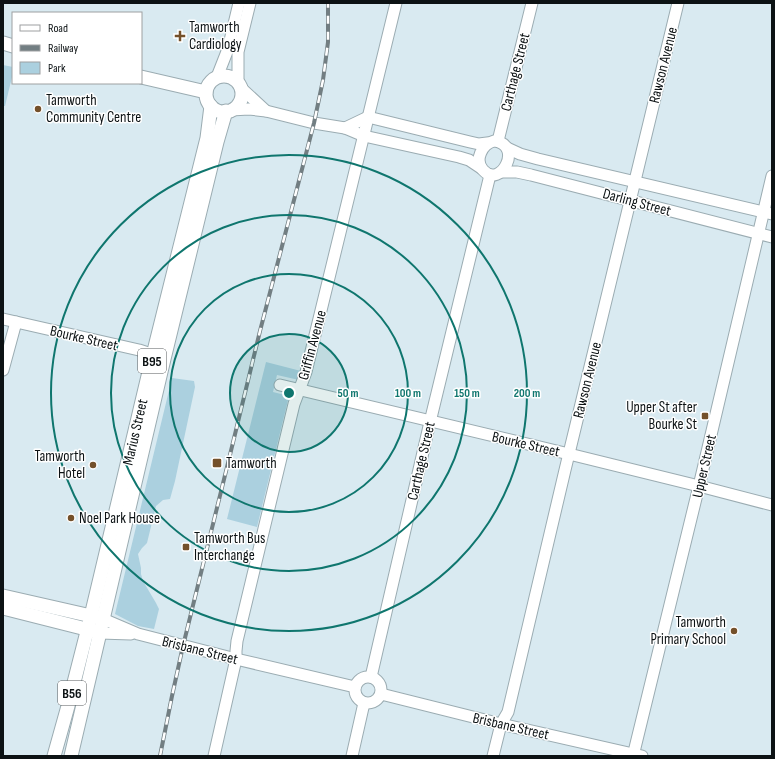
<svg xmlns="http://www.w3.org/2000/svg" width="775" height="759" viewBox="0 0 775 759" font-family="'Sofia Sans Condensed',sans-serif">
	<rect width="100%" height="100%" fill="#d9eaf1"/>
	<!-- green -->
	<g fill="#abd0df">
		<polygon points="3,65 13,67 13,73 5,106 3,106"/>
		<polygon points="266,362 301,371 299,380 277,375 273,392 289,396 257,527 227,519"/>
		<polygon points="172,378 194,381 195,387 175,481 170,499 163,500 156,506 147,543 142,548 138,554 141,568 141,574 143,581 156,603 159,609 154,629 138,626 115,614"/>
	</g>
	<g fill="none" stroke-linecap="round" stroke-linejoin="round">
		<!-- minor casing -->
		<g stroke="#9bacb2" stroke-width="13">
			<g id="minor">
				<polyline points="217,77 228,49 239,3"/>
				<polyline points="238,83 238,52 250,3"/>
				<polyline points="240,87 266,111"/>
				<polyline points="231,110 249,109 266,111 314,123 345,128 364,136 459,157 469,160 481,168"/>
				<polyline points="345,128 368,117 470,142 479,144 487,143"/>
				<path d="M494 141C524 144 501 190 483 170 474 160 482 144 494 141Z"/>
				<polyline points="498,141 532,3"/>
				<polyline points="507,148 520,154 538,159 772,214"/>
				<polyline points="502,172 517,172 531,175 772,237"/>
				<polyline points="3,319 139,350 160,357"/>
				<polyline points="3,370 16,322"/>
				<polyline points="280,385 569,454 699,486 772,505"/>
				<polyline points="103,619 138,634 236,659 355,687"/>
				<polyline points="100,633 131,634"/>
				<circle cx="368" cy="690" r="13"/>
				<polyline points="371,677 430,422 490,175"/>
				<polyline points="381,694 501,724 642,756"/>
				<polyline points="214,756 236,659 236,651 237,641 294,404 306,372 396,3"/>
				<polyline points="352,756 364,703"/>
				<polyline points="493,756 501,724 508,712 565,470 678,3"/>
				<polyline points="633,756 699,486 772,176"/>
			</g>
		</g>
		<!-- major casing -->
		<g stroke="#9bacb2" stroke-width="15">
			<g id="major">
				<polyline points="3,43 13,46"/>
				<circle cx="224" cy="94" r="18"/>
				<polyline points="141,77 206,92"/>
				<polyline points="3,596 100,618"/>
				<polyline points="3,608 94,631"/>
				<polyline points="54,756 68,706 91,616 153,355 207,138 211,106"/>
				<polyline points="71,756 164,359 217,142 226,111"/>
			</g>
		</g>
		<!-- minor -->
		<use href="#minor" stroke="#fff" stroke-width="11"/>
		<!-- major -->
		<use href="#major" stroke="#fff" stroke-width="13"/>
		<!-- rail casing -->
		<g stroke="#727e82" stroke-width="4">
			<polyline id="rail" points="160,756 172,696 183,646 229,459 260,331 314,123 323,80 328,42 328,3"/>
		</g>
		<!-- rail -->
		<use href="#rail" stroke="#fff" stroke-width="2.5" stroke-dasharray="8" stroke-linecap="butt"/>
	</g>
	<!-- distance rings -->
	<circle cx="289" cy="393" r="59" fill="#0f766e" fill-opacity=".12"/>
	<g fill="none" stroke="#0f766e" stroke-width="2">
		<circle cx="289" cy="393" r="59"/>
		<circle cx="289" cy="393" r="119"/>
		<circle cx="289" cy="393" r="178"/>
		<circle cx="289" cy="393" r="238"/>
	</g>
	<!-- markers -->
	<g fill="#74502a" stroke="#fff" stroke-width="1.5">
		<path d="M178 30h4v4h4v4h-4v4h-4v-4h-4v-4h4z"/>
		<circle cx="38" cy="109" r="4"/>
		<rect x="701" y="412" width="8" height="8" rx="2"/>
		<rect x="212" y="458" width="10" height="10" rx="2"/>
		<circle cx="93" cy="465" r="4"/>
		<circle cx="71" cy="518" r="4"/>
		<rect x="182" y="543" width="8" height="8" rx="2"/>
		<circle cx="734" cy="631" r="4"/>
	</g>
	<g text-anchor="middle" stroke-width="3" stroke-linejoin="round" paint-order="stroke">
		<!-- shield labels -->
		<g fill="#fff" stroke="#55595a" stroke-width="1">
			<rect x="138" y="349" width="28" height="24" rx="3"/>
			<rect x="58" y="681" width="28" height="24" rx="3"/>
		</g>
		<g font-size="14" font-weight="bold" fill="#0c1214">
			<text x="152" y="366">B95</text>
			<text x="72" y="698">B56</text>
		</g>
		<!-- poi labels -->
		<g font-size="15" fill="#0c1214" stroke="#fff" text-anchor="start">
			<text x="189" y="32">Tamworth<tspan x="189" dy="17">Cardiology</tspan></text>
			<text x="46" y="105">Tamworth<tspan x="46" dy="17">Community Centre</tspan></text>
			<text x="697" y="412" text-anchor="end">Upper St after<tspan x="697" dy="17">Bourke St</tspan></text>
			<text x="85" y="461" text-anchor="end">Tamworth<tspan x="85" dy="17">Hotel</tspan></text>
			<text x="226" y="468">Tamworth</text>
			<text x="79" y="523">Noel Park House</text>
			<text x="194" y="543">Tamworth Bus<tspan x="194" dy="17">Interchange</tspan></text>
			<text x="726" y="627" text-anchor="end">Tamworth<tspan x="726" dy="17">Primary School</tspan></text>
		</g>
		<!-- street labels -->
		<g font-size="15" fill="#0c1214" stroke="#fff">
			<text transform="translate(663 65) rotate(-76)" y="5">Rawson Avenue</text>
			<text transform="translate(515 72) rotate(-76)" y="5">Carthage Street</text>
			<text transform="translate(637 202) rotate(15)" y="5">Darling Street</text>
			<text transform="translate(84 338) rotate(13)" y="5">Bourke Street</text>
			<text transform="translate(312 345) rotate(-75)" y="5">Griffin Avenue</text>
			<text transform="translate(587 380) rotate(-76)" y="5">Rawson Avenue</text>
			<text transform="translate(135 432) rotate(-77)" y="5">Marius Street</text>
			<text transform="translate(526 444) rotate(13)" y="5">Bourke Street</text>
			<text transform="translate(421 461) rotate(-77)" y="5">Carthage Street</text>
			<text transform="translate(704 466) rotate(-77)" y="5">Upper Street</text>
			<text transform="translate(200 650) rotate(14)" y="5">Brisbane Street</text>
			<text transform="translate(511 726) rotate(13)" y="5">Brisbane Street</text>
		</g>
	</g>
	<circle cx="289" cy="393" r="6" fill="#0f766e" stroke="#fff" stroke-width="2"/>
	<g font-size="12" text-anchor="middle" font-weight="bold" fill="#0f766e" stroke="#fff" stroke-width="3" stroke-linejoin="round" paint-order="stroke">
		<text x="348" y="397">50 m</text>
		<text x="408" y="397">100 m</text>
		<text x="467" y="397">150 m</text>
		<text x="527" y="397">200 m</text>
	</g>
	<!-- border -->
	<rect width="775" height="759" fill="none" stroke="#0c1214" stroke-width="8"/>
	<!-- legend -->
	<rect x="12" y="12" width="130" height="72" fill="#ffffff" stroke="#9ea0a1"/>
	<rect x="20" y="25" width="20" height="6" fill="#ffffff" stroke="#9ea0a1"/>
	<text x="48" y="32" font-size="12" fill="#0c1214">Road</text>
	<rect x="20" y="45" width="20" height="6" fill="#727e82" stroke="#9ea0a1"/>
	<text x="48" y="52" font-size="12" fill="#0c1214">Railway</text>
	<rect x="20" y="62" width="20" height="12" fill="#abd0df" stroke="#9ea0a1"/>
	<text x="48" y="72" font-size="12" fill="#0c1214">Park</text>
</svg>
